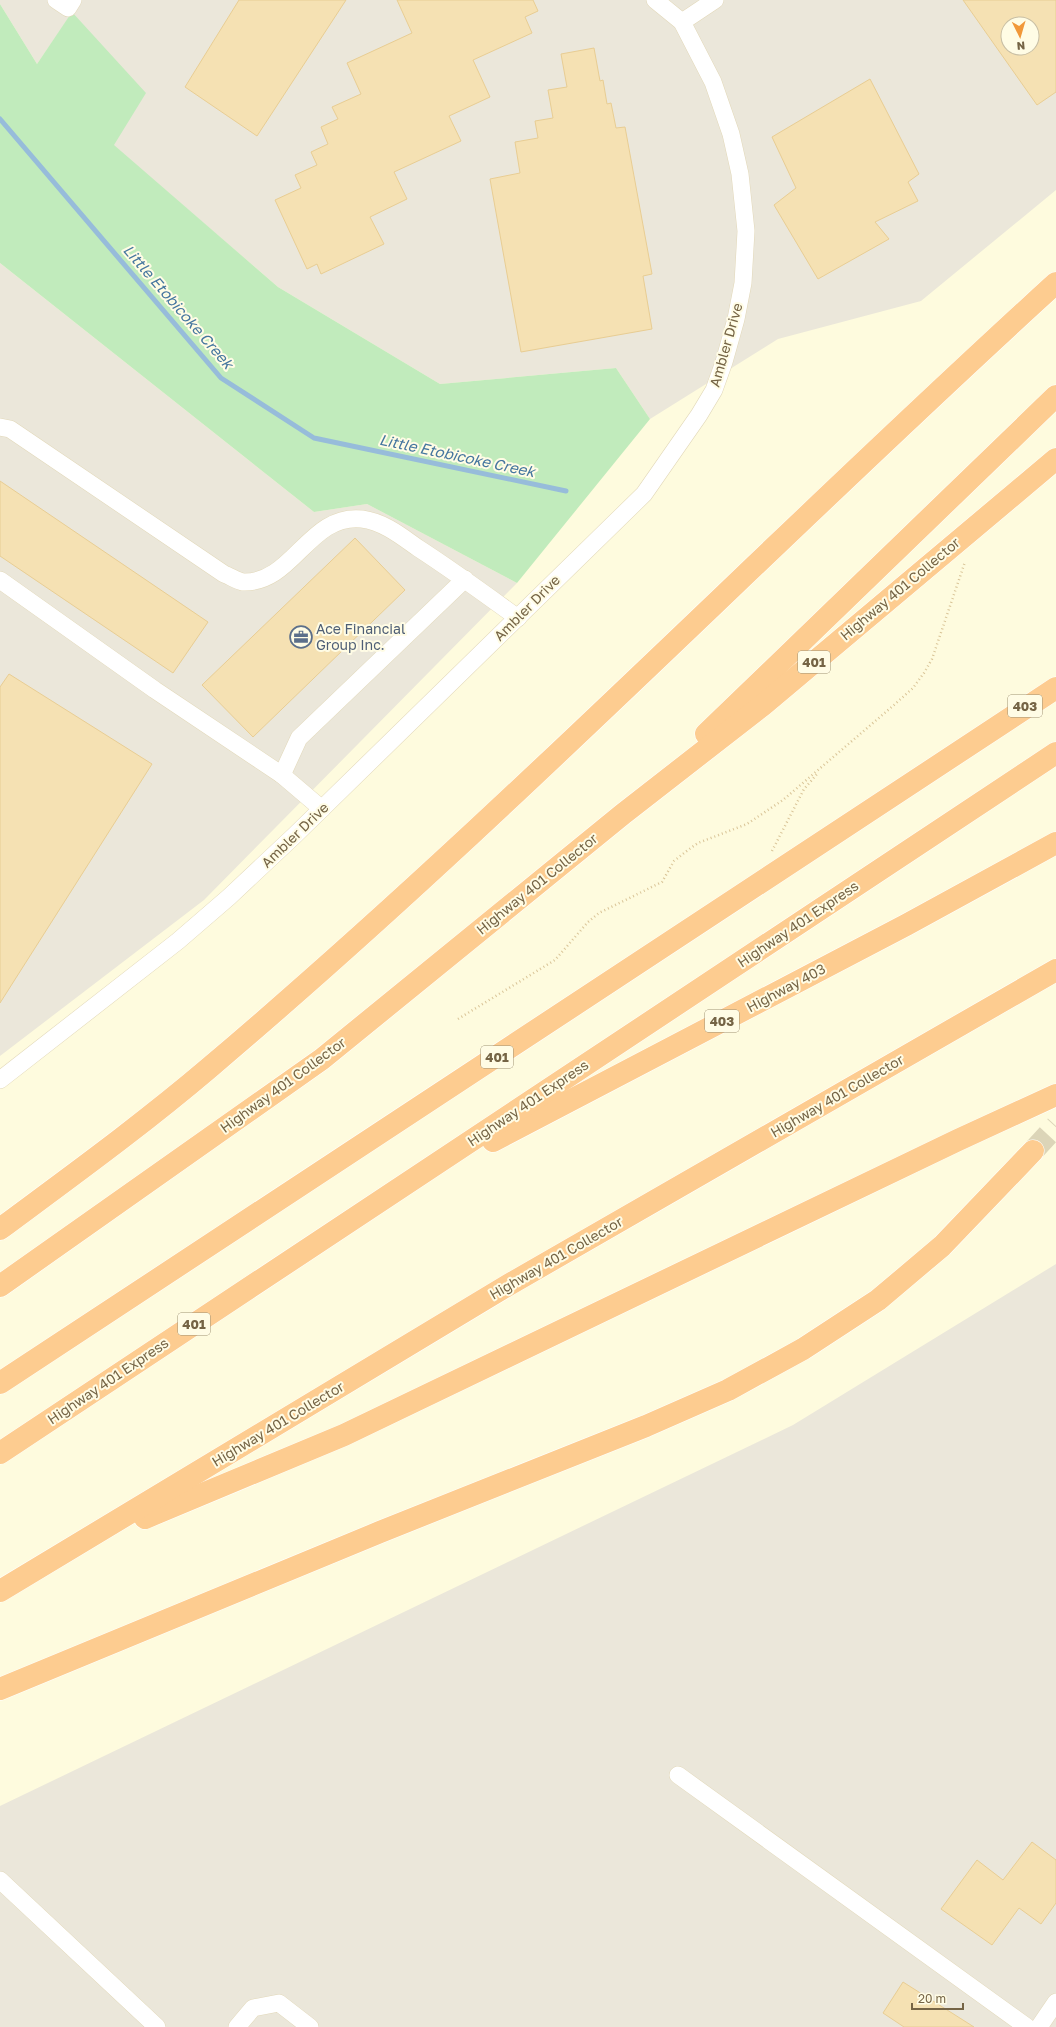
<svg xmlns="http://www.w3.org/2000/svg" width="1056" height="2027" viewBox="0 0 1056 2027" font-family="'Golos Text',sans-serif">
	<rect width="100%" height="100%" fill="#fefbde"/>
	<!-- industrial -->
	<g fill="#ebe7da" fill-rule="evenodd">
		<path d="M0 0H1056V190L921 301 778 339 650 419 616 368 440 384 278 287 113 145 72 13 37 64 0 4ZM1008 24H1032V48H1008Z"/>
		<polygon points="0,263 314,512 367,504 517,583 204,900 0,1056"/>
		<polygon points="1056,1264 1056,2027 0,2027 0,1806 793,1425"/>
	</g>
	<!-- green -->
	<polygon fill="#c1ebbc" points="0,4 37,64 72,12 146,93 114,145 278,287 440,384 616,368 650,419 517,583 367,504 314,512 0,263"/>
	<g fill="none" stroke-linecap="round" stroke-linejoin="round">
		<!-- stream -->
		<polyline stroke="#97bcda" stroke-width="5" points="0,119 221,378 314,438 566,491"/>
	</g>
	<!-- building -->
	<g fill="#f5e1b3" stroke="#e8cd93" fill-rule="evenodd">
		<polygon points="239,0 346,0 257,136 185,87"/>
		<polygon points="397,0 533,0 538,11 525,17 532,33 473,60 490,97 449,116 461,141 394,172 407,199 370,217 384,244 321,274 317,264 307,269 275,200 301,188 295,175 317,165 311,152 328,144 321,127 338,119 332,107 361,94 347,63 412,33"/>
		<path d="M963 0H1056V92L1037 105ZM1008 24H1032V48H1008Z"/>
		<polygon points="594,48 600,81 603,80 607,104 611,103 616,128 625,127 652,274 643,276 652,329 521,352 490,179 520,173 515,142 538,138 535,121 553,118 548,90 567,87 561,54"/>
		<polygon points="870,79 919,174 908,182 918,201 875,222 889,239 818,279 774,205 796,188 772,137"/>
		<polygon points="0,481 208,622 173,673 0,556"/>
		<polygon points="355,538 405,590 253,737 202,685"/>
		<polygon points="9,674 152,764 0,1003 0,687"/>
		<polygon points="1032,1842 1056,1860 1056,1903 1041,1924 1019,1908 992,1945 941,1909 977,1860 1003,1880"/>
		<polygon points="903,1982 974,2027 904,2027 883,2013"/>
	</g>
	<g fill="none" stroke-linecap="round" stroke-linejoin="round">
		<!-- highway-tunnel -->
		<polyline stroke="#dcd5b8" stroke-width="22" stroke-dasharray="22 11" stroke-linecap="butt" points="1033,1151 1056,1126"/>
		<!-- minor casing -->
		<g stroke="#e2d8b9" stroke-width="18">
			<g id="minor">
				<polyline points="56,0 68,8 73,0"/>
				<polyline points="682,22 715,0"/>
				<path d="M0 427 10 429 224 574C230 576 237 581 243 582 293 584 309 513 362 519 384 522 401 536 418 548 452 570 485 594 518 618"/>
				<polyline points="0,580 155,690 282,775 322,809"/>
				<polyline points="282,775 299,738 465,579"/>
				<polyline points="0,1080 178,941 229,897 295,835 644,494 699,415 714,390 724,362 736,319 743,283 746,231 740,174 731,134 713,82 682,22 655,0"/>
				<polyline points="678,1775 1027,2027"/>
				<polyline points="0,1880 157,2027"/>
				<polyline points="237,2027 253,2008 279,2003 310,2027"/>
				<polyline points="1039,2027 1056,2002"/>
			</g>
		</g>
		<!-- highway casing -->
		<g stroke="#fff" stroke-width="23">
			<g id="highway">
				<polyline points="706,734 1056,396"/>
				<polyline points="493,1141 906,925 1056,843"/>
				<path d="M0 1229C70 1177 142 1125 209 1068 503 819 771 542 1056 283"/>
				<polyline points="0,1286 322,1059 623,814 763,705 1056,459"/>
				<polyline points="0,1383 1056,688"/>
				<polyline points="0,1453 1056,753"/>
				<polyline points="145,1518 344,1435 958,1140 1056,1095"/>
				<polyline points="0,1591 510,1284 1056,970"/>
				<polyline points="0,1689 380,1532 646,1426 728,1390 803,1349 878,1300 942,1246 1033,1151"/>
			</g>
		</g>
		<!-- path -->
		<g stroke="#d9c497" stroke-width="2.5" stroke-dasharray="1 3" stroke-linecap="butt">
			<polyline points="772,851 804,789 818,773"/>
			<polyline points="458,1019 555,960 588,922 599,913 662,882 674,861 688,850 698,843 747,824 783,800 894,705 913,688 924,673 932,659 965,562"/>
		</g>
		<!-- minor -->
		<use href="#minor" stroke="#fff" stroke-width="17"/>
		<!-- highway -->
		<use href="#highway" stroke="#fdcc90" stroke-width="22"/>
	</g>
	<!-- icons -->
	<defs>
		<g id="office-ring" transform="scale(1.15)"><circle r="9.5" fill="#fffce5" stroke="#5c6f8a" stroke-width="1.5"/><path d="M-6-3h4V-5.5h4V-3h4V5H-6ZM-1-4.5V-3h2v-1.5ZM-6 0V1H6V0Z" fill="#5c6f8a"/></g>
	</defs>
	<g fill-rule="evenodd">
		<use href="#office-ring" x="301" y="637"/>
	</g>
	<g text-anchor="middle" stroke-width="4" stroke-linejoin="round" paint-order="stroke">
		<!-- shield labels -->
		<g fill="#fffce5" stroke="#9e9275" stroke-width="1">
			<rect x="798" y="651" width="32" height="22" rx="3"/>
			<rect x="1008" y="695" width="34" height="22" rx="3"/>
			<rect x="705" y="1010" width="34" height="22" rx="3"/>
			<rect x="481" y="1046" width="32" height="22" rx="3"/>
			<rect x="178" y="1313" width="32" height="22" rx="3"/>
		</g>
		<g font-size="13" font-weight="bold" fill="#756445">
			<text x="814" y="667">401</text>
			<text x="1025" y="711">403</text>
			<text x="722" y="1026">403</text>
			<text x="497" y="1062">401</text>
			<text x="194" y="1329">401</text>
		</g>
		<!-- street labels -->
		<g font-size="14" fill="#756445" stroke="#fffce5">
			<text transform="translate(726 345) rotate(-74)" y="5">Ambler Drive</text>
			<text transform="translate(900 589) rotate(-40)" y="5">Highway 401 Collector</text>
			<text transform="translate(527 608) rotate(-45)" y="5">Ambler Drive</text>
			<text transform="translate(295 835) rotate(-44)" y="5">Ambler Drive</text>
			<text transform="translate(537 884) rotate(-39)" y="5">Highway 401 Collector</text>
			<text transform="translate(798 924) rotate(-34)" y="5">Highway 401 Express</text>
			<text transform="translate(786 988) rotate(-28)" y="5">Highway 403</text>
			<text transform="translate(283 1085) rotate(-36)" y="5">Highway 401 Collector</text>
			<text transform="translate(837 1096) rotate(-30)" y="5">Highway 401 Collector</text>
			<text transform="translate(528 1103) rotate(-34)" y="5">Highway 401 Express</text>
			<text transform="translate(556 1258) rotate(-30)" y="5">Highway 401 Collector</text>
			<text transform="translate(108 1381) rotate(-34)" y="5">Highway 401 Express</text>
			<text transform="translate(278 1424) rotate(-31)" y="5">Highway 401 Collector</text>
		</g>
		<!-- service labels -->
		<g font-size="14" fill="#4e5e75" stroke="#fffce5" text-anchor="start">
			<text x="316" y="634">Ace Financial<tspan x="316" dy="16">Group Inc.</tspan></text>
		</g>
		<!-- water labels -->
		<g font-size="15" font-style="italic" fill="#45769f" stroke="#fffce5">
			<text transform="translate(178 307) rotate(49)" y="5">Little Etobicoke Creek</text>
			<text transform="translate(457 456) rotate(12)" y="5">Little Etobicoke Creek</text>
		</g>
	</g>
	<!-- north arrow -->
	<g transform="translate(1020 36) rotate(175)"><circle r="19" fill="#fffce5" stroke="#c8bfa5"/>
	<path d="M0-3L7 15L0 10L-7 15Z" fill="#f19839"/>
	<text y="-6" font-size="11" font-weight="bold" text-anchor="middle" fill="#756445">N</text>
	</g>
	<!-- scale -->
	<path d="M912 2003v6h51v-6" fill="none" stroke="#756445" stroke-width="2"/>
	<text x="918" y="2003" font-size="12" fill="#756445" stroke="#fffce5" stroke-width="3" paint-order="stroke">20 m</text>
</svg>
